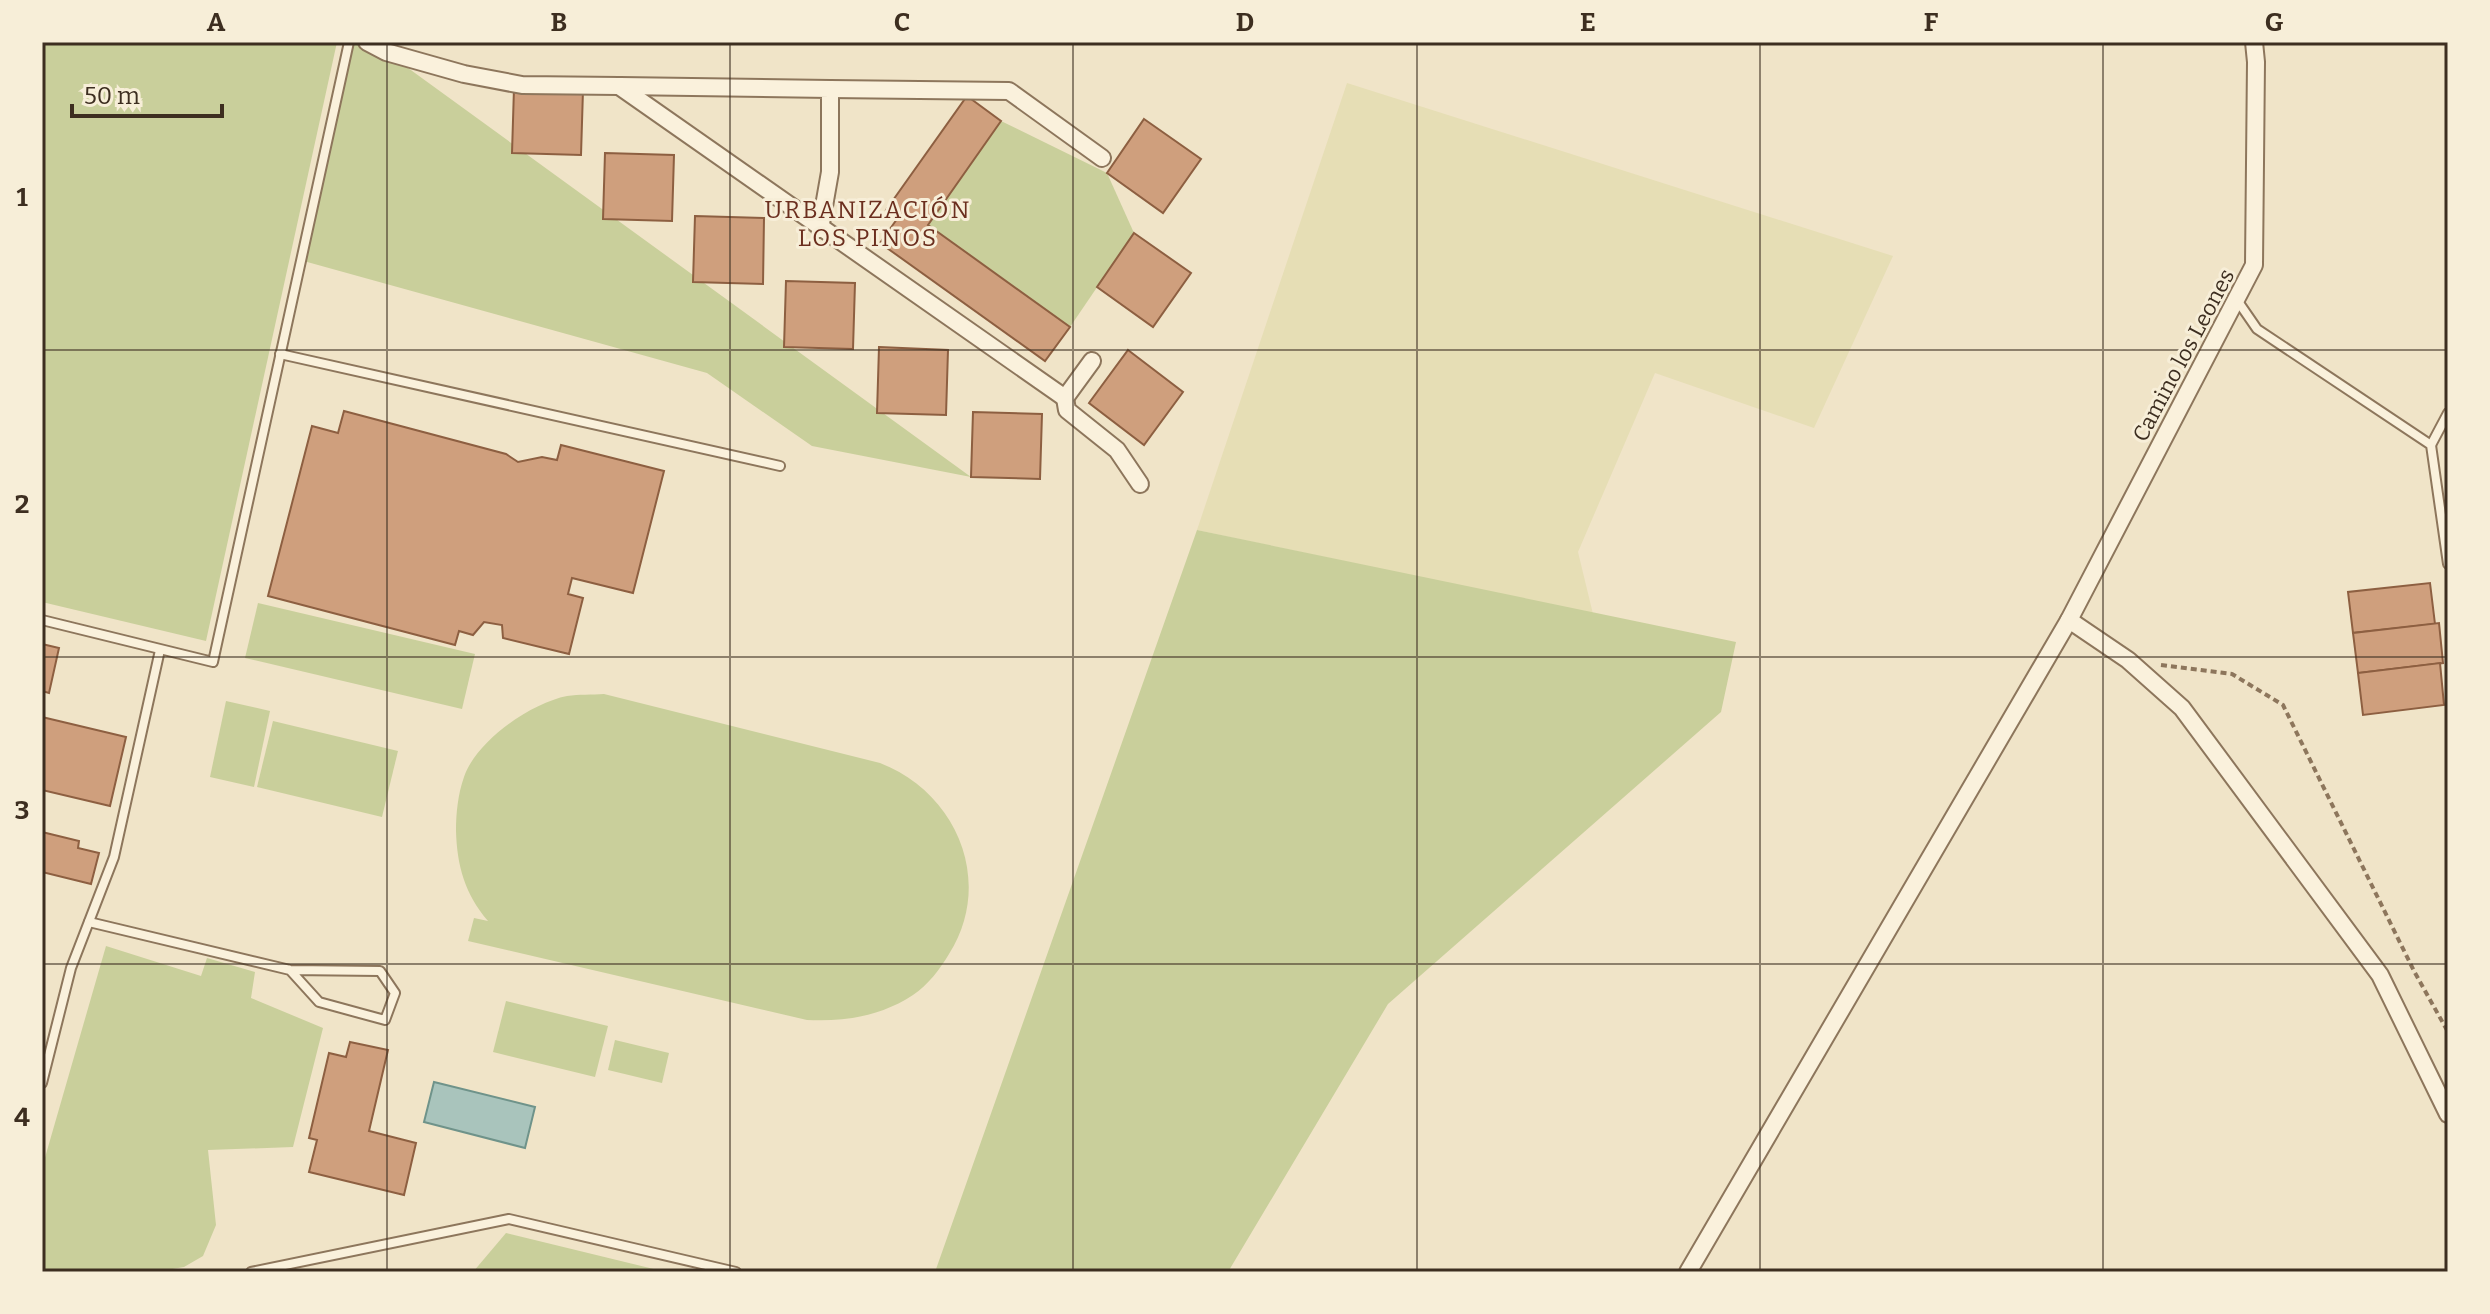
<svg xmlns="http://www.w3.org/2000/svg" width="2490" height="1314" viewBox="0 0 2490 1314" font-family="Bitter,serif">
	<rect width="100%" height="100%" fill="#f0e4c8"/>
	<!-- farmland -->
	<polygon fill="#e6deb5" points="1347,83 1893,256 1814,428 1655,373 1578,552 1593,614 1197,530"/>
	<!-- green -->
	<g fill="#c9cf9b">
		<polygon points="42,42 337,42 206,641 42,602"/>
		<polygon points="349,42 367,42 386,52 971,477 812,446 707,373 300,260"/>
		<polygon points="1001,121 1107,173 1134,233 1070,327 928,225"/>
		<polygon points="1197,530 1736,642 1721,712 1388,1004 1228,1272 935,1272"/>
		<polygon points="258,603 475,654 462,709 245,658"/>
		<path d="M604 694 880 763C956 792 995 881 949 954 940 969 928 985 913 995 881 1016 845 1022 807 1020L468 941 474 918 488 921C465 894 457 866 456 831 456 813 458 794 464 777 476 741 531 703 567 696 579 694 592 695 604 694Z"/>
		<polygon points="226,701 270,711 254,787 210,777"/>
		<polygon points="273,721 398,751 382,817 257,787"/>
		<polygon points="106,946 201,976 207,958 255,972 251,998 323,1028 293,1147 208,1150 216,1225 203,1256 184,1267 155,1272 42,1272 42,1168"/>
		<polygon points="506,1001 608,1026 595,1077 493,1052"/>
		<polygon points="615,1040 669,1053 662,1083 608,1070"/>
		<polygon points="506,1233 666,1272 473,1272"/>
	</g>
	<!-- water -->
	<polygon fill="#a9c4bc" stroke="#6f938a" stroke-width="2" points="434,1082 535,1107 525,1148 424,1122"/>
	<!-- building -->
	<g fill="#cf9f7d" stroke="#8d5f41" stroke-width="2">
		<polygon points="514,88 583,90 581,155 512,153"/>
		<polygon points="967,96 1001,121 928,225 1070,327 1045,361 880,243 897,219 886,210"/>
		<polygon points="1144,119 1201,159 1163,213 1107,173"/>
		<polygon points="605,153 674,155 672,221 603,219"/>
		<polygon points="695,216 764,218 763,284 693,282"/>
		<polygon points="1134,233 1191,273 1153,327 1097,287"/>
		<polygon points="786,281 855,283 853,349 784,347"/>
		<polygon points="879,347 948,350 946,415 877,413"/>
		<polygon points="1128,350 1183,392 1144,445 1089,403"/>
		<polygon points="344,411 506,454 518,462 542,457 557,460 561,445 664,471 633,593 572,578 568,594 583,598 569,654 503,638 502,625 484,622 473,635 459,631 455,645 268,596 312,426 338,433"/>
		<polygon points="973,412 1042,414 1040,479 971,477"/>
		<polygon points="2430,583 2435,624 2353,633 2348,592"/>
		<polygon points="2439,623 2443,663 2358,673 2353,633"/>
		<polygon points="42,644 59,648 49,693 42,691"/>
		<polygon points="2440,663 2444,705 2363,715 2358,673"/>
		<polygon points="42,717 126,737 110,806 42,790"/>
		<polygon points="42,832 79,841 78,848 99,853 91,884 42,872"/>
		<polygon points="350,1042 388,1050 369,1131 416,1143 404,1195 309,1172 317,1140 309,1138 329,1053 346,1057"/>
	</g>
	<g fill="none" stroke-linecap="round" stroke-linejoin="round">
		<!-- service casing -->
		<g stroke="#8d765c" stroke-width="12">
			<g id="service">
				<polyline points="2237,300 2257,329 2431,445 2448,564"/>
				<polyline points="280,354 780,466"/>
				<polyline points="2431,445 2448,413"/>
				<polyline points="42,620 213,662 349,42"/>
				<polyline points="89,922 290,970 380,971 395,993 385,1020 319,1002 290,970"/>
				<polyline points="42,1083 71,968 114,857 160,650"/>
				<polyline points="251,1272 509,1219 736,1272"/>
			</g>
		</g>
		<!-- minor casing -->
		<g stroke="#8d765c" stroke-width="20">
			<g id="minor">
				<polyline points="367,42 386,52 464,74 522,85 619,86 1065,398 1092,361"/>
				<polyline points="620,86 830,89 830,172 820,229"/>
				<polyline points="830,89 1009,91 1102,158"/>
				<polyline points="1065,398 1067,410 1117,450 1140,484"/>
				<polyline points="2069,620 2128,660 2182,708 2380,975 2448,1114"/>
				<polyline points="1688,1272 2069,620 2254,265 2256,62 2254,42"/>
			</g>
		</g>
		<!-- path -->
		<polyline stroke="#8d765c" stroke-width="4" stroke-dasharray="6 4" stroke-linecap="butt" points="2161,665 2232,674 2283,705 2414,971 2448,1032"/>
		<!-- service -->
		<use href="#service" stroke="#faf1dc" stroke-width="8"/>
		<!-- minor -->
		<use href="#minor" stroke="#faf1dc" stroke-width="16"/>
	</g>
	<!-- grid -->
	<path fill="none" stroke="#3d2e20" stroke-width="2" stroke-opacity="0.55" d="M387 42V1272M730 42V1272M1073 42V1272M1417 42V1272M1760 42V1272M2103 42V1272M42 350H2448M42 657H2448M42 964H2448"/>
	<g text-anchor="middle" stroke-width="6" stroke-linejoin="round" paint-order="stroke">
		<!-- street labels -->
		<g font-size="22" fill="#3d2e20" stroke="#f7eed8">
			<text transform="translate(2183 355) rotate(-62)" y="8">Camino los Leones</text>
		</g>
		<!-- neighbourhood labels -->
		<g font-size="24" letter-spacing="2" fill="#6b2e1e" stroke="#f7eed8">
			<text x="868" y="218">URBANIZACIÓN<tspan x="868" dy="28">LOS PINOS</tspan></text>
		</g>
	</g>
	<!-- border -->
	<rect width="2490" height="1314" fill="none" stroke="#f7eed8" stroke-width="88"/>
	<!-- scale -->
	<path d="M72 104v12h150v-12" fill="none" stroke="#3d2e20" stroke-width="4"/>
	<text x="84" y="104" font-size="24" fill="#3d2e20" stroke="#f7eed8" stroke-width="6" paint-order="stroke">50 m</text>
	<rect x="44" y="44" width="2402" height="1226" fill="none" stroke="#3d2e20" stroke-width="3"/>
	<g font-size="26" text-anchor="middle" font-weight="bold" fill="#3d2e20">
		<text x="216" y="31">A</text>
		<text x="559" y="31">B</text>
		<text x="902" y="31">C</text>
		<text x="1245" y="31">D</text>
		<text x="1588" y="31">E</text>
		<text x="1931" y="31">F</text>
		<text x="2274" y="31">G</text>
		<text x="22" y="206">1</text>
		<text x="22" y="513">2</text>
		<text x="22" y="819">3</text>
		<text x="22" y="1126">4</text>
	</g>
</svg>
